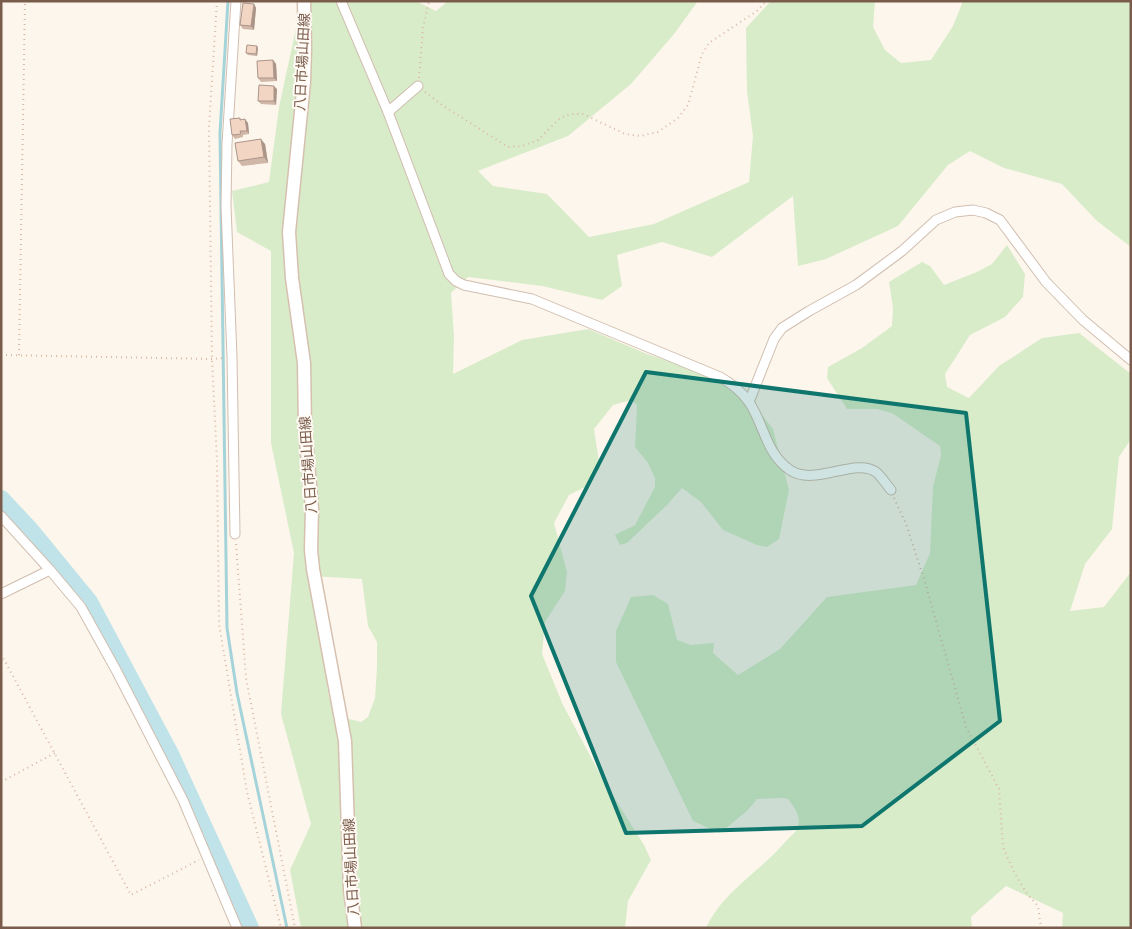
<svg xmlns="http://www.w3.org/2000/svg" width="1132" height="929" viewBox="0 0 1132 929" font-family="'PT Sans','Noto Sans JP',sans-serif">
	<rect width="100%" height="100%" fill="#fdf6ec"/>
	<!-- green -->
	<g fill="#d8ecc9" fill-rule="evenodd">
		<path d="M302 1H416L436 11 448 1H698L674 34 631 84 568 136 478 171 493 186 547 194 589 237 654 224 749 182 753 136 747 91 746 28 771 1H875L873 27 885 50 901 63 931 60 953 26 963 1H1131V247L1097 221 1062 184 1004 168 970 151 948 165 898 226 826 259 798 266 793 196 712 257 662 242 617 255 622 286 602 300 542 286 468 277 451 293 454 336 453 374 522 340 588 329 647 354 737 383 773 429 789 490 779 539 767 547 757 545 723 530 701 502 682 488 667 505 627 543 620 545 615 535 635 525 655 487V478L648 463 635 447 637 405 631 400 613 405 594 429 600 468 585 487 569 495 554 523 567 572 565 591 545 622 542 654 563 705 602 778 644 845 651 860 628 901 625 928H301L290 870 311 824 281 714 294 553 271 443V251L237 232 232 191 269 182 279 107ZM312 576 362 579 368 626 377 642V668L375 698 368 717 361 722 349 719 329 698Z"/>
		<path d="M1007 245 1025 274 1023 297 1005 317 970 335 945 374 947 387 969 398 999 366 1042 338 1079 333 1131 374V439L1119 457 1112 529 1085 564 1070 611 1104 607 1131 572V928H1062L1063 913 1006 886 971 917 972 928H706C723 891 761 871 786 841 790 837 797 831 798 826 801 815 794 807 788 799L781 798 757 799 747 811 720 833 693 821 616 662V631L631 597 653 595 668 604 677 640 691 645 714 643 713 653 738 675 780 649 827 597 916 585 930 553 933 487 941 455 940 446 892 413 877 409H847L827 378 828 367 862 348 892 326 893 308 889 282 922 262 930 266 944 285 977 272 992 264Z"/>
	</g>
	<g fill="none" stroke-linecap="round" stroke-linejoin="round">
		<!-- stream -->
		<polyline stroke="#a5d3da" stroke-width="3" points="228,1 220,133 227,628 237,693 287,928"/>
		<!-- river -->
		<polyline stroke="#bfe3e8" stroke-width="18" points="1,499 30,530 89,602 170,754 250,928"/>
		<!-- street casing -->
		<g stroke="#d1beb0" stroke-width="11">
			<g id="street">
				<path d="M341 1 388 112 449 274 456 281 464 285 532 299 720 377C731 383 741 391 749 402 764 424 766 454 790 470 814 487 855 457 876 472 881 476 886 484 891 490"/>
				<polyline points="388,112 418,86"/>
				<polyline points="749,402 774,339 782,328 809,311 856,285 902,251 936,220 955,212 973,210 986,213 1000,220 1046,282 1083,320 1131,360"/>
				<polyline points="1,516 50,570 81,607 116,670 183,800 237,928"/>
				<polyline points="235,534 232,357 226,206 227,144 236,1"/>
				<polyline points="1,594 50,570"/>
			</g>
		</g>
		<!-- secondary casing -->
		<g stroke="#d6c0b0" stroke-width="15">
			<polyline id="secondary" points="304,1 305,48 304,82 289,232 292,278 304,363 305,428 312,509 311,550 313,569 345,741 350,889 355,928"/>
		</g>
		<!-- path -->
		<g stroke="#d9b8a5" stroke-width="2" stroke-dasharray="1 4" stroke-linecap="butt">
			<polyline points="217,1 209,127 212,359 217,461 219,624 247,792 281,928"/>
			<polyline points="419,78 423,28 429,1"/>
			<polyline points="425,92 442,105 508,147 522,146 538,140 560,118 570,114 583,114 625,134 640,136 658,132 678,118 688,105 702,54 709,43 757,11 766,1"/>
			<polyline points="1,355 212,359 224,358"/>
			<polyline points="19,355 25,1"/>
			<polyline points="894,498 906,524 925,582 966,727 999,789 1003,847 1014,872 1027,894 1038,906 1041,928"/>
			<polyline points="236,544 246,678 295,928"/>
			<polyline points="1,654 131,895 199,860"/>
			<polyline points="1,782 55,753"/>
		</g>
		<!-- street -->
		<use href="#street" stroke="#fff" stroke-width="9"/>
		<!-- secondary -->
		<use href="#secondary" stroke="#fff" stroke-width="12"/>
	</g>
	<!-- wall -->
	<g fill="#d1b7a8">
		<rect x="242" y="1" width="15" height="1"/>
		<polygon points="254,4 256,8 254,30 243,29 240,25"/>
		<polygon points="257,46 258,48 257,56 248,55 246,53"/>
		<polygon points="273,60 276,64 277,81 261,82 258,78"/>
		<polygon points="277,89 276,105 261,104 258,101"/>
		<polygon points="240,118 241,120 248,123 249,134 243,135 243,137 235,139 232,135"/>
		<polygon points="265,144 268,163 242,166 238,161"/>
	</g>
	<!-- shaded-wall -->
	<g fill="#aa9588">
		<polygon points="254,4 256,8 254,30 251,26"/>
		<polygon points="257,46 258,48 257,56 256,54"/>
		<polygon points="273,60 276,64 277,81 274,78"/>
		<polygon points="274,86 277,89 276,105 274,101"/>
		<polygon points="245,119 248,123 249,134 247,131"/>
		<polygon points="261,139 265,144 268,163 264,157"/>
	</g>
	<!-- building -->
	<g fill="#f3d5c3" stroke="#aa9588">
		<polygon points="243,3 254,4 251,26 240,25"/>
		<polygon points="247,45 257,46 256,54 246,53"/>
		<polygon points="273,60 274,78 258,78 257,61"/>
		<polygon points="259,85 274,86 274,101 258,101"/>
		<polygon points="240,118 240,120 245,119 247,131 240,131 241,134 232,135 230,119"/>
		<polygon points="261,139 264,157 238,161 235,143"/>
	</g>
	<!-- marked area -->
	<path fill="#0f766e" fill-opacity="0.2" stroke="#0f766e" stroke-width="4" stroke-linejoin="round" d="M646 372 966 413 1000 721 862 826 626 833 531 596Z"/>
	<g text-anchor="middle" stroke-width="4" stroke-linejoin="round" paint-order="stroke">
		<!-- street labels -->
		<g font-size="14" fill="#7a5c4d" stroke="#fffaf3">
			<text transform="translate(302 62) rotate(-87)" y="5">八日市場山田線</text>
			<text transform="translate(308 465) rotate(-94)" y="5">八日市場山田線</text>
			<text transform="translate(351 867) rotate(-93)" y="5">八日市場山田線</text>
		</g>
	</g>
	<!-- border -->
	<rect width="1132" height="929" fill="none" stroke="#7a5c4d" stroke-width="5"/>
</svg>
